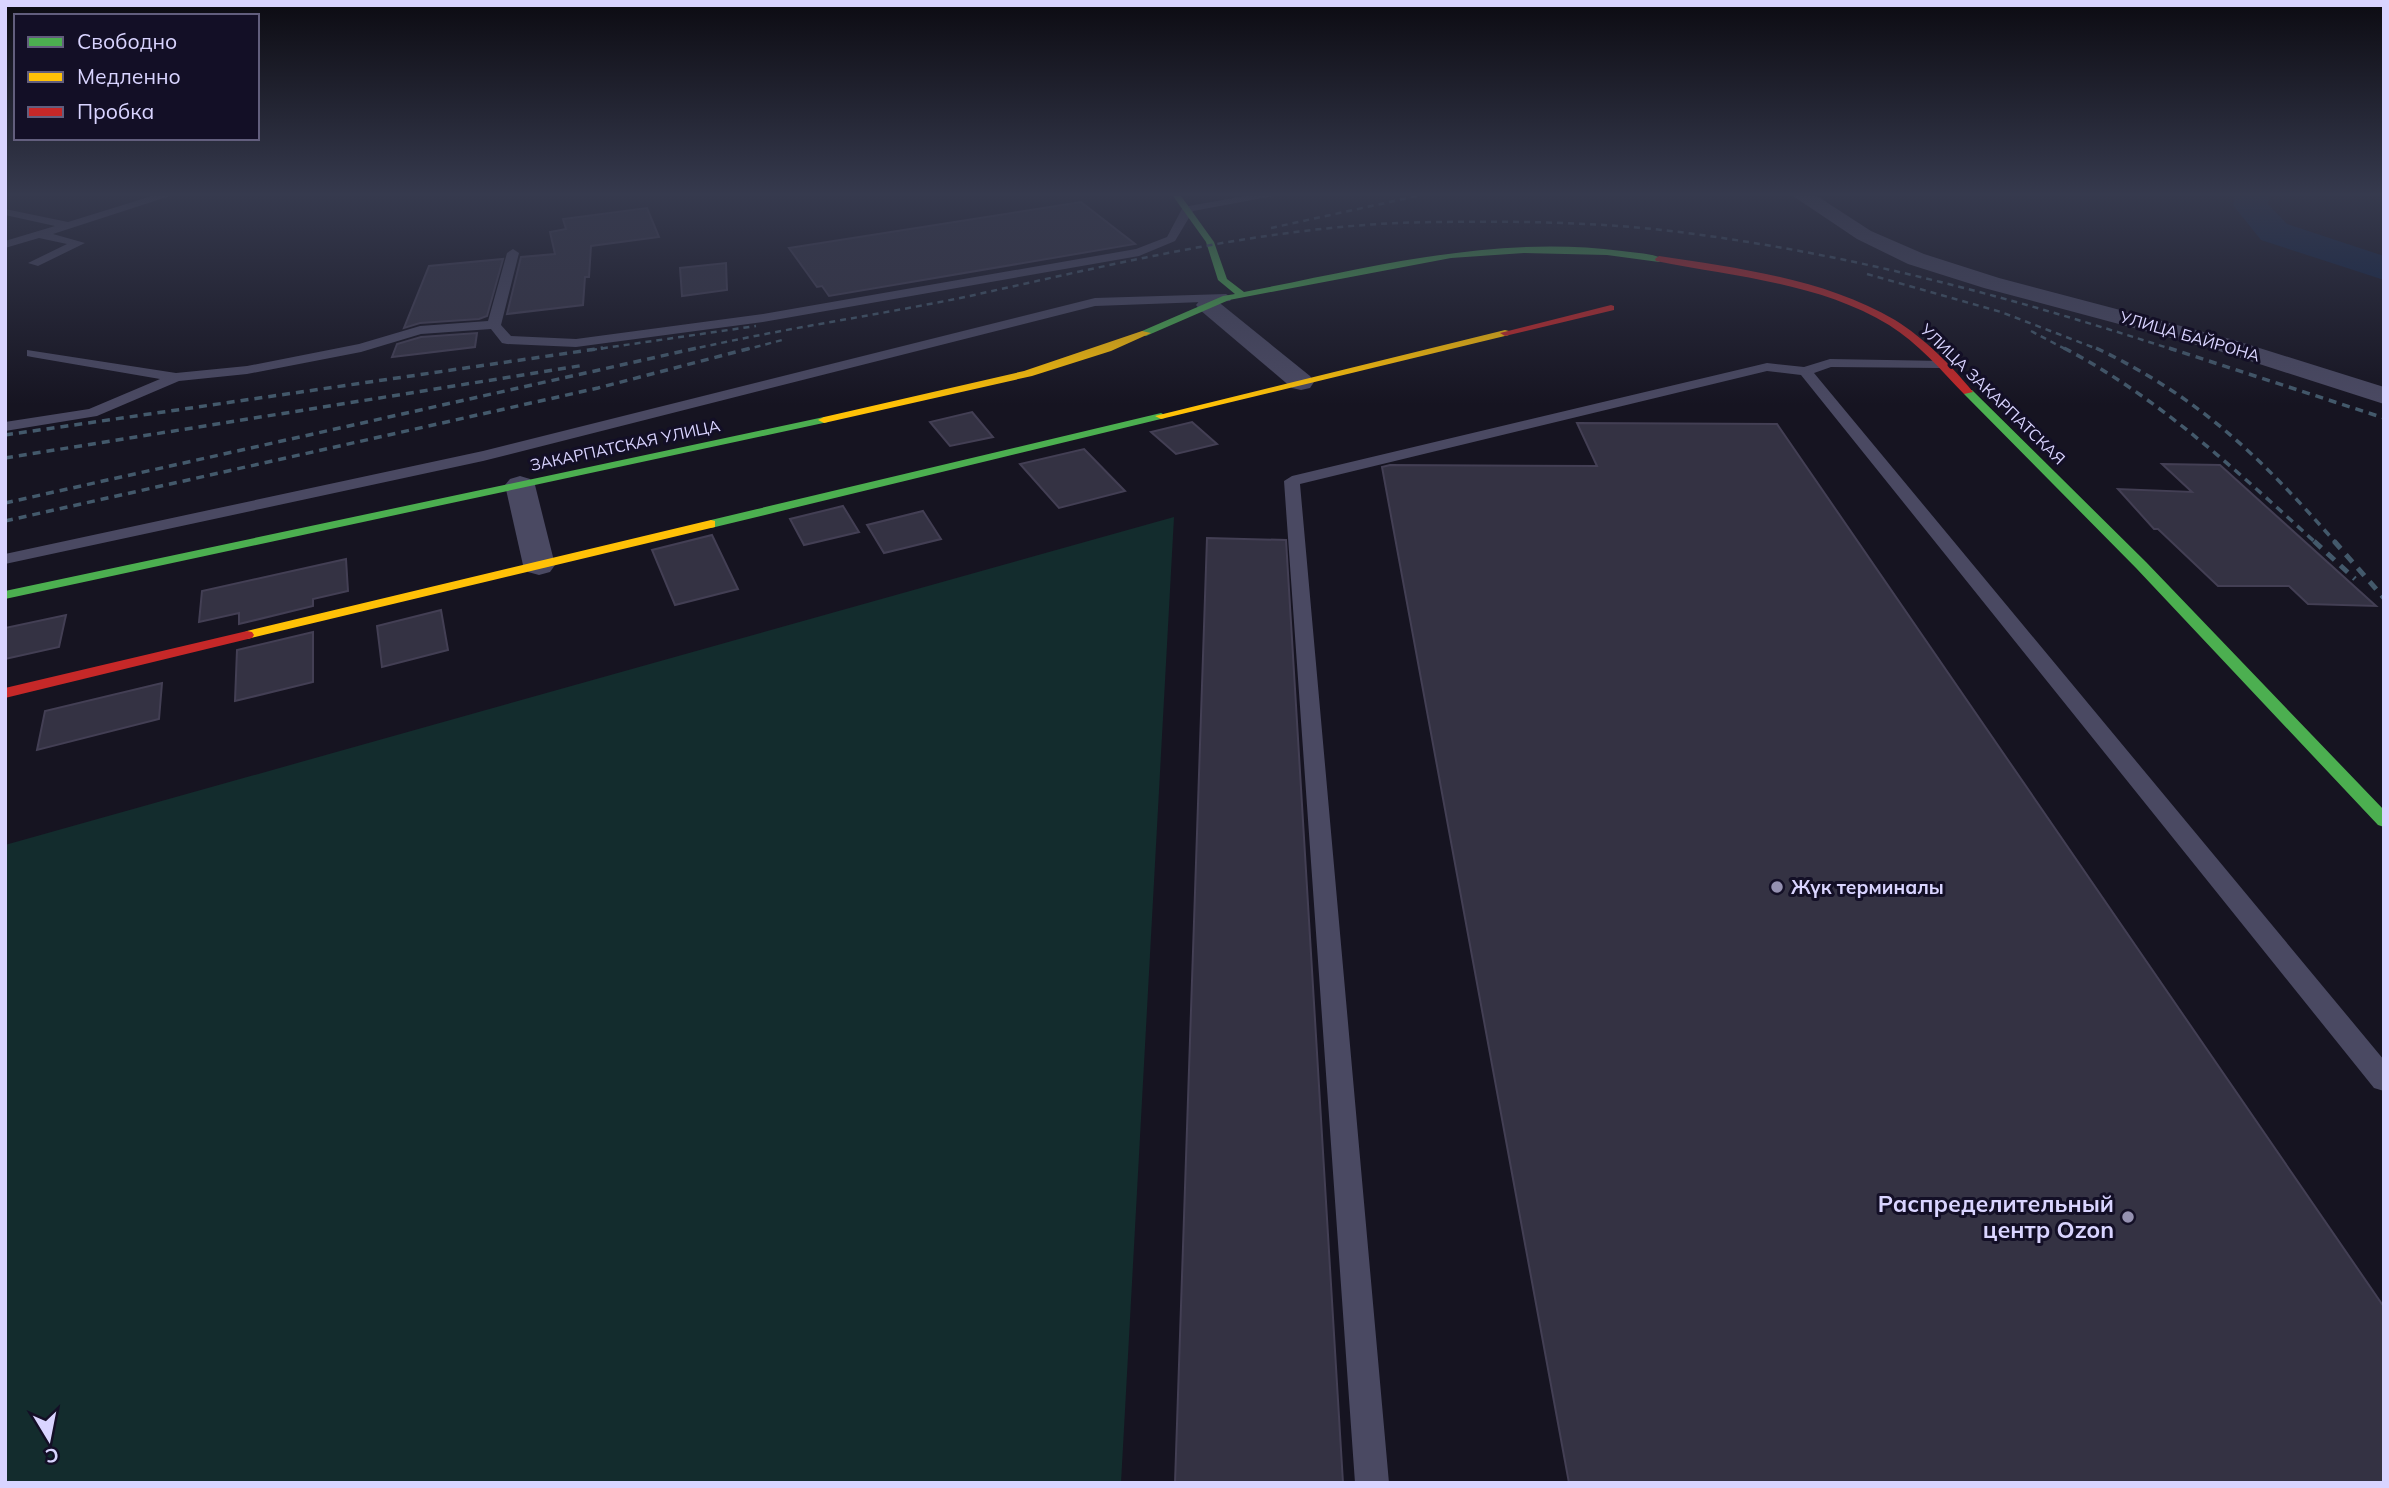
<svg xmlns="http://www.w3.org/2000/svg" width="2389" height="1488" viewBox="0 0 2389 1488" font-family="Mulish,sans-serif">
	<rect width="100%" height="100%" fill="#161421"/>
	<!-- green -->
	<polygon fill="#132c2d" points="1174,517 1121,1483 5,1483 5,845"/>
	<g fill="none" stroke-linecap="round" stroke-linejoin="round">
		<!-- river -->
		<polygon fill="#0d2144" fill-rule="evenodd" points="2236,196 2270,196 2268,204 2287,224 2384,256 2384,280 2261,240 2233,205"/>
	</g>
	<!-- building -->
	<g fill="#343243" stroke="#433f54" stroke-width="2">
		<polygon points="1081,202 1135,244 829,296 822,286 817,287 789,248"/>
		<polygon points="647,208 659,237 591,246 589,277 585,277 583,305 507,314 521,257 555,254 550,232 566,229 563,219"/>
		<polygon points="503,259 487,316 479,319 420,323 404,328 429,266"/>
		<polygon points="726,263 727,290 682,296 680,268"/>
		<polygon points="477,333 475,347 392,357 397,344 421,337"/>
		<polygon points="972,412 993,437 950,446 930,422"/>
		<polygon points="1192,422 1217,444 1176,454 1151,432"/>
		<polygon points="1577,423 1777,424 2384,1307 2384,1483 1569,1483 1382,467 1390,465 1597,466"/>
		<polygon points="1084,449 1125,491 1059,508 1020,464"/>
		<polygon points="2162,464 2220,465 2376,606 2308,604 2289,586 2218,586 2158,529 2154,529 2118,489 2192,492"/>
		<polygon points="843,506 859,532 804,545 790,519"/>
		<polygon points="923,511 941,539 884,553 867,525"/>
		<polygon points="712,535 738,589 675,605 652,550"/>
		<polygon points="1207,538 1286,540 1343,1483 1175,1483"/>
		<polygon points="346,559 348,591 313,599 313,606 239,624 239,613 199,622 202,591"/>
		<polygon points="441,610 448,650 382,667 377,626"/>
		<polygon points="66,615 59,647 5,659 5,628"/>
		<polygon points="313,632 313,682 235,701 237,650"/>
		<polygon points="162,683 159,719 37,750 45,711"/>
	</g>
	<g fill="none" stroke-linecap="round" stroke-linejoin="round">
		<!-- lane -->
		<g fill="#4a4962" fill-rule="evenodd">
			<polygon points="152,196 170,196 53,234 85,243 38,266 28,263 67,244 39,238 5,248 5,241 55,226 5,215 5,209 68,222"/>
			<polygon points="1245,196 1273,196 1193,211 1175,241 1139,256 763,322 576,347 507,344 502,343 491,329 421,334 361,352 247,374 179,381 97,416 5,431 5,422 89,409 160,379 32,357 27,356 27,350 176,373 247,366 359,344 420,326 488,321 507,253 513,249 519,253 501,325 511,336 576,339 763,314 1136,249 1167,237 1183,207"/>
			<polygon points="1226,294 1232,298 1230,301 1095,306 483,461 5,564 5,554 483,451 1095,298"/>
			<polygon points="1830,359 1945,361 1947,364 1940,368 1831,367 1814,373 2384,1060 2384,1091 2374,1088 1801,375 1767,371 1300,484 1389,1483 1355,1483 1284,481 1292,476 1767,363 1804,367"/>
		</g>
		<!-- street -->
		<g fill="#4a4962" fill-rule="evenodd">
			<polygon points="1793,196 1817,196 1871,231 1924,254 1999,278 2234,340 2384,387 2384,404 2216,350 1984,288 1908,264 1857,239"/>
			<polygon points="1208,298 1216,300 1310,376 1314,382 1310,388 1301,390 1292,388 1200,310 1196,305 1200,300"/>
			<polygon points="520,476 530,479 535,485 555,565 550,572 539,575 528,572 523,565 505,485 510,479"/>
		</g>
		<!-- fast -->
		<g fill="#4caf50" fill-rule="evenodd">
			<path d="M1173 196H1181L1214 242 1227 279 1244 292C1368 268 1495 234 1622 251 1635 253 1653 253 1663 259L1659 262 1607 255 1524 253 1451 258 1229 300 1146 336 1142 335V331L1223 296 1235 294 1218 280 1206 242Z"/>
			<polygon points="1964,390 1972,390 2146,562 2384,810 2384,827 2378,825 2136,568 1964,394"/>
			<polygon points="1161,413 1167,416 1165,418 711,528 705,524 711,520"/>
			<polygon points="824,417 830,420 828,422 5,599 5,591"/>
		</g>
		<!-- slow -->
		<g fill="#ffc107" fill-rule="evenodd">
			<polygon points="1505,330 1509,331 1509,335 1161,419 1155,416"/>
			<polygon points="1142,331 1151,333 1111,351 1032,376 824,423 818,420 824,417 1024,371"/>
			<polygon points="711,520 715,521 715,527 247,639 240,635 247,631"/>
		</g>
		<!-- jam -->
		<g fill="#c62828" fill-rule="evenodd">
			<path d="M1659 256C1738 268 1825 279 1895 320 1924 338 1952 366 1973 392L1964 394C1941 370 1918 343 1889 325 1818 282 1734 277 1656 261L1655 259Z"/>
			<polygon points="1611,305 1614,306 1614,310 1505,336 1500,333"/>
			<polygon points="247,631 252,632 254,635 252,638 5,698 5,688"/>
		</g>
		<!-- rail-far2 -->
		<g stroke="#43596b" stroke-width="2.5" stroke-dasharray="6 5" stroke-linecap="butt">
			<polyline points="1271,228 1417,196"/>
			<polyline points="1867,274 2001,312 2100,350"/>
			<polyline points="2031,331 2067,350"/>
			<polyline points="591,350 756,326"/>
			<path d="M689 350C780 329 873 316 965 297 1120 263 1277 223 1437 222 1520 221 1605 222 1687 233 1855 255 2014 298 2174 350"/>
			<polyline points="744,350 786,339"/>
		</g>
		<!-- rail-far1 -->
		<g stroke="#43596b" stroke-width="3.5" stroke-dasharray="8 6" stroke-linecap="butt">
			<path d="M2064 348C2158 397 2238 472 2316 543"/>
			<path d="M2096 348C2201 398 2260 457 2336 543"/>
			<polyline points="2169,348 2384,418"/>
			<polyline points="5,435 603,348"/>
			<polyline points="5,458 585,365"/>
			<polyline points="5,503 697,348"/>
			<polyline points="5,521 598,388 751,348"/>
		</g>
		<!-- rail -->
		<g stroke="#43596b" stroke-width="5" stroke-dasharray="10 8" stroke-linecap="butt">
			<polyline points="2314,541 2355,579"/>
			<polyline points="2334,541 2384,598"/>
		</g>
	</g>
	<!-- sky -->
	<linearGradient id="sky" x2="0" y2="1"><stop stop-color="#0c0b12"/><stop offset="0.48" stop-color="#363a4e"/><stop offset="1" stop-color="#363a4e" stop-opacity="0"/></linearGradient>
	<rect width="2389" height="405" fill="url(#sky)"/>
	<!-- markers -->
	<g fill="#9591b1" stroke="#130f26" stroke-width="2.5">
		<circle cx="1777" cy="887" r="7"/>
		<circle cx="2128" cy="1217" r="7"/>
	</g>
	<g text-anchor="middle" stroke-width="6" stroke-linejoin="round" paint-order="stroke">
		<!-- far-street labels -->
		<g font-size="16" fill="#d9d4ff" stroke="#130f26">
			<text transform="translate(2190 336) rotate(16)" y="6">УЛИЦА БАЙРОНА</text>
			<text transform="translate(1993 394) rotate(44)" y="6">УЛИЦА ЗАКАРПАТСКАЯ</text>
			<text transform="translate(625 445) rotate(-12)" y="6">ЗАКАРПАТСКАЯ УЛИЦА</text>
		</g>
		<!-- poi labels -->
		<g font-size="19" font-weight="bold" fill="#d9d4ff" stroke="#130f26" text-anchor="start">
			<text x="1791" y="894">Жүк терминалы</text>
		</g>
		<!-- near-poi labels -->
		<g font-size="23" font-weight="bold" fill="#d9d4ff" stroke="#130f26" text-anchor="end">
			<text x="2114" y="1212">Распределительный<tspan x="2114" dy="26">центр Ozon</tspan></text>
		</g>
	</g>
	<!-- border -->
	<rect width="2389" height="1488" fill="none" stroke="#d9d4ff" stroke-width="14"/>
	<!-- legend -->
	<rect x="14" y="14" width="245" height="126" fill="#130f26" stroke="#625e7d" stroke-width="2"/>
	<rect x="28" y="37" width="35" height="10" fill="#4caf50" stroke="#625e7d" stroke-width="2"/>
	<text x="77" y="49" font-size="21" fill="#d9d4ff">Свободно</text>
	<rect x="28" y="72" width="35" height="10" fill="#ffc107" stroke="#625e7d" stroke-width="2"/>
	<text x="77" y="84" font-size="21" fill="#d9d4ff">Медленно</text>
	<rect x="28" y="107" width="35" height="10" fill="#c62828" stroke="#625e7d" stroke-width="2"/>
	<text x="77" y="119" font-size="21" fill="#d9d4ff">Пробка</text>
	<!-- north arrow -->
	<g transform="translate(49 1439) rotate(170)" stroke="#130f26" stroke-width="5" paint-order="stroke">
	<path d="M0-5L12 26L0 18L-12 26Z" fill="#d9d4ff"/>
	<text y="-10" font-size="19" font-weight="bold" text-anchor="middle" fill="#d9d4ff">С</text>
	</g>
</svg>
